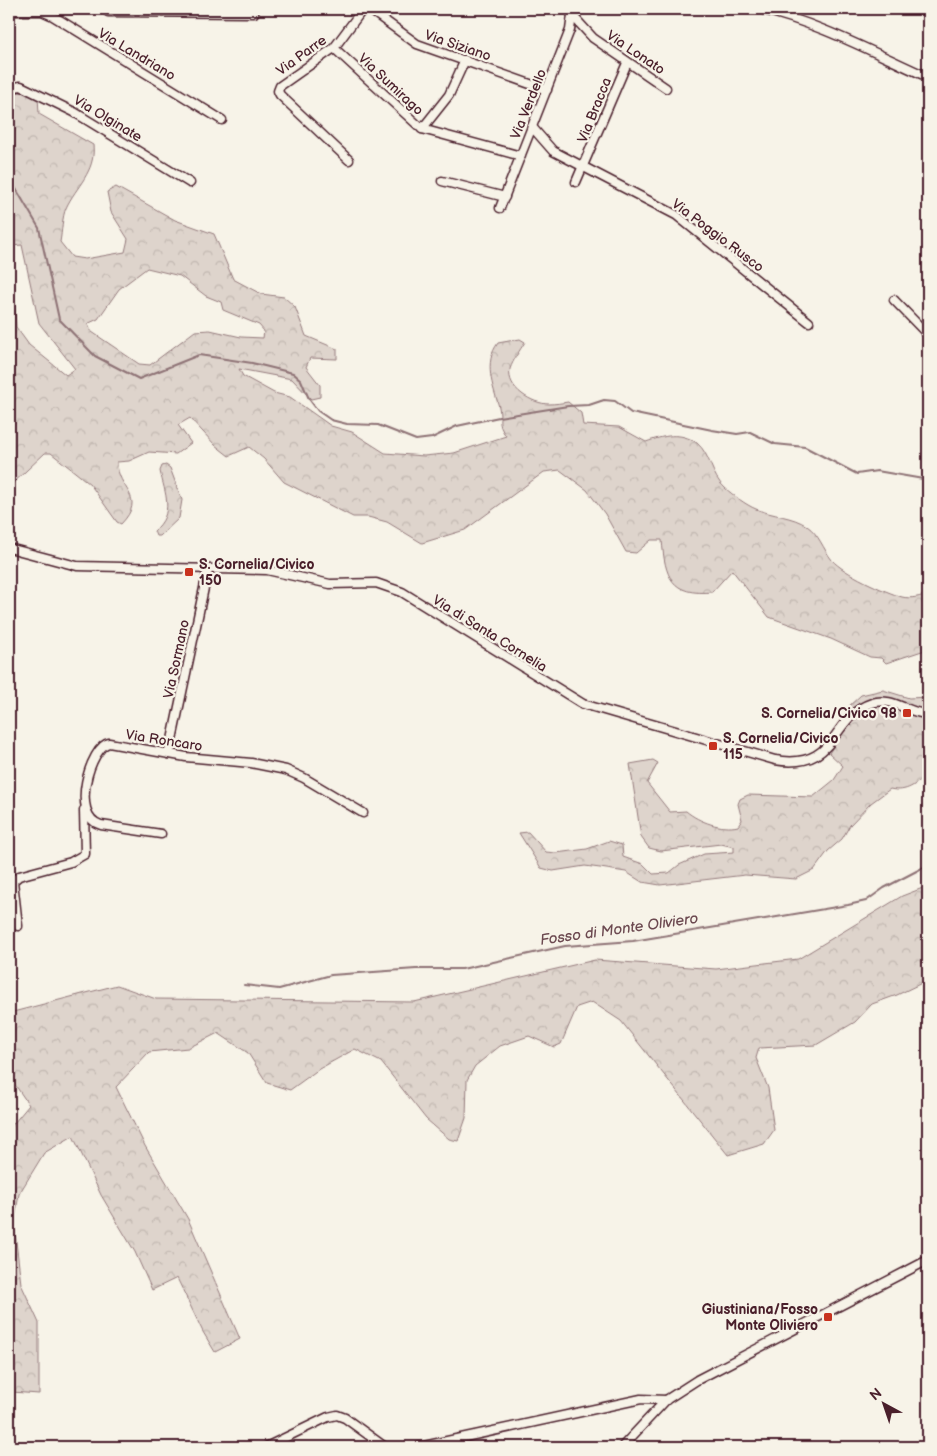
<svg xmlns="http://www.w3.org/2000/svg" width="937" height="1456" viewBox="0 0 937 1456" font-family="'Balsamiq Sans',sans-serif">
	<defs>
		<pattern id="forest-crowns" width="20" height="18" patternUnits="userSpaceOnUse" patternTransform="scale(1.25)"><rect width="20" height="18" fill="#ded4cc"/><path d="M2 6a3 3 0 1 1 6 0M12 15a3 3 0 1 1 6 0" fill="none" stroke="#c0b6af"/></pattern>
	</defs>
	<rect width="100%" height="100%" fill="#f7f3e8"/>
	<filter id="ink" filterUnits="userSpaceOnUse"><feTurbulence type="fractalNoise" baseFrequency=".02" numOctaves="2"/><feDisplacementMap in="SourceGraphic" scale="10" xChannelSelector="R" yChannelSelector="G"/><feConvolveMatrix kernelMatrix="1 2 1 2 8 2 1 2 1" color-interpolation-filters="sRGB"/></filter>
	<g filter="url(#ink)">
		<!-- forest -->
		<g fill="url(#forest-crowns)" stroke="#947a7c" fill-rule="evenodd">
			<path d="M26 92 38 96 39 114 93 145C96 172 76 186 66 208 62 217 62 232 60 242L72 257 85 259 125 252 128 239 111 212 107 192 116 187 175 220 214 234 233 279 261 294 284 297 295 307 306 336 337 349V359L310 358 306 367 320 385V397L311 399 292 379 239 369 243 376 274 393 290 397 331 426 352 432 385 453 424 456 454 453 506 436C496 422 502 421 499 407 493 386 483 363 498 343L520 339 525 342C520 350 513 360 510 369 506 389 533 404 549 404 555 404 562 403 568 402L581 413 583 425 619 427 646 442C663 436 680 431 697 443 711 455 711 476 725 488 733 495 746 505 756 509 772 516 793 516 807 526 819 534 823 549 832 560 843 573 885 592 902 597 910 599 922 597 928 593V649L886 663 881 658 870 657 831 639 769 617 732 570 712 592C671 596 665 577 662 540H651L636 553 626 552 605 514 587 490 560 470 544 472 465 530 422 543 387 522 368 517H353L284 482 264 459 249 447 229 456 215 445 190 418 178 425 191 443 176 454 149 452 129 461 117 462C117 490 148 496 121 524L117 522 90 484 51 453H45L9 487V93ZM22 245 39 323 75 369 66 375 29 345 16 327 11 246ZM147 268 180 276 206 296 221 302 223 310 259 325 264 331 263 338 241 337 210 330 195 331 150 365 139 364 92 332 87 324 98 319 119 289Z"/>
			<path d="M166 465 170 468 182 500 179 518 160 536H156L154 531C175 513 165 494 160 471L162 466Z"/>
			<path d="M883 690 909 698 928 697V709C892 707 890 684 852 710L849 709 848 707 861 695Z"/>
			<path d="M882 705 921 717H928V774C916 784 907 793 890 789L871 803 850 825 842 839 828 851 814 870 796 879 745 875 660 885 642 882 626 872 600 868 585 866 553 871 541 868 519 833 528 832 546 852 556 853 587 849 609 841 622 845 623 857 643 864 653 874 669 873 679 865 704 854 734 852V847L721 844 661 851 649 848 641 837 630 764 653 760 658 763 647 783 670 812 686 811C699 822 722 830 738 826L742 820 738 804 740 799 748 795 813 797 834 780 843 766 829 753C844 731 855 713 882 705Z"/>
			<polygon points="928,886 928,980 897,995 872,1004 855,1022 816,1045 759,1048 756,1058 768,1088 774,1130 764,1144 728,1155 621,1021 592,1002 577,1007 561,1044 554,1047 529,1036 500,1046 475,1066 467,1080 466,1118 458,1141 449,1139 426,1119 381,1062 355,1049 319,1069 290,1090 267,1083 248,1053 218,1033 188,1048 149,1052 116,1087 145,1146 188,1219 240,1339 215,1352 203,1332 177,1278 152,1290 135,1252 101,1195 73,1136 44,1153 19,1194 14,1224 21,1284 39,1323 39,1394 12,1392 9,1378 9,1129 29,1105 9,1076 9,1015 13,1012 117,985 156,999 414,1002 595,960 716,969 798,959 902,896"/>
		</g>
		<g fill="none" stroke-linecap="round" stroke-linejoin="round">
			<!-- stream -->
			<g stroke="#8e7275" stroke-width="2">
				<polyline points="9,177 39,228 59,319 95,356 139,379 199,355 252,363 293,373 301,380 309,399 318,411 331,420 347,424 378,425 416,440 432,438 457,426 499,417 568,406 589,405 604,400 615,401 631,413 712,430 737,434 750,432 775,444 805,447 857,474 877,471 923,479 928,483"/>
				<polyline points="244,985 279,989 331,975 416,969 462,969 565,946 633,941 848,905 866,901 884,888 928,865"/>
			</g>
			<!-- minor casing -->
			<g stroke="#4a1f2b" stroke-width="11">
				<g id="minor">
					<polyline points="369,9 417,44 547,90"/>
					<path d="M759 9C817 22 874 53 928 77"/>
					<polyline points="9,11 42,11 53,16 222,120"/>
					<polyline points="108,12 254,13 255,9"/>
					<polyline points="572,15 593,38 666,88"/>
					<polyline points="334,48 422,129 521,156"/>
					<polyline points="9,88 21,86 74,112 190,183"/>
					<polyline points="532,127 553,151 676,215 809,322"/>
					<polyline points="422,129 449,95 465,60"/>
					<polyline points="349,160 280,95 278,91 280,86 334,48 363,9"/>
					<polyline points="442,181 505,197"/>
					<polyline points="576,182 627,63"/>
					<polyline points="500,208 570,30 572,15 568,9"/>
					<polyline points="894,300 928,335"/>
					<path d="M9 548 77 566 267 570 330 584 376 583 402 592 583 704 775 760C839 771 829 717 872 703 892 696 909 714 928 714"/>
					<polyline points="169,754 208,569"/>
					<path d="M161 834 101 825C69 816 91 746 109 743L186 757 251 763 286 770 304 778 363 813"/>
					<polyline points="18,926 13,881 19,876 71,862 85,854 84,810"/>
					<polyline points="266,1447 328,1417 337,1415 345,1418 385,1447"/>
					<polyline points="419,1447 641,1399 666,1400"/>
					<polyline points="622,1447 666,1400 697,1380 928,1260"/>
				</g>
			</g>
			<!-- minor -->
			<use href="#minor" stroke="#f7f3e8" stroke-width="8"/>
		</g>
	</g>
	<!-- markers -->
	<g fill="#c8321e" stroke="#f7f3e8" stroke-width="2">
		<rect x="184" y="567" width="10" height="10" rx="2.5"/>
		<rect x="902" y="708" width="10" height="10" rx="2.5"/>
		<rect x="708" y="741" width="10" height="10" rx="2.5"/>
		<rect x="823" y="1312" width="10" height="10" rx="2.5"/>
	</g>
	<g text-anchor="middle" stroke-width="4.5" stroke-linejoin="round" paint-order="stroke">
		<!-- street labels -->
		<g font-size="14" fill="#4a1f2b" stroke="#f7f3e8">
			<text transform="translate(458 45) rotate(19)" y="5">Via Siziano</text>
			<text transform="translate(636 52) rotate(34)" y="5">Via Lonato</text>
			<text transform="translate(137 54) rotate(31)" y="5">Via Landriano</text>
			<text transform="translate(301 55) rotate(-36)" y="5">Via Parre</text>
			<text transform="translate(391 84) rotate(43)" y="5">Via Sumirago</text>
			<text transform="translate(528 104) rotate(-68)" y="5">Via Verdello</text>
			<text transform="translate(594 110) rotate(-68)" y="5">Via Bracca</text>
			<text transform="translate(108 118) rotate(31)" y="5">Via Olginate</text>
			<text transform="translate(718 235) rotate(37)" y="5">Via Poggio Rusco</text>
			<text transform="translate(490 633) rotate(32)" y="5">Via di Santa Cornelia</text>
			<text transform="translate(176 659) rotate(-78)" y="5">Via Sormano</text>
			<text transform="translate(164 740) rotate(9)" y="5">Via Roncaro</text>
		</g>
		<!-- poi labels -->
		<g font-size="14" font-weight="bold" fill="#4a1f2b" stroke="#f7f3e8" text-anchor="start">
			<text x="199" y="569">S. Cornelia/Civico<tspan x="199" dy="16">150</tspan></text>
			<text x="897" y="718" text-anchor="end">S. Cornelia/Civico 98</text>
			<text x="723" y="743">S. Cornelia/Civico<tspan x="723" dy="16">115</tspan></text>
			<text x="818" y="1314" text-anchor="end">Giustiniana/Fosso<tspan x="818" dy="16">Monte Oliviero</tspan></text>
		</g>
		<!-- water labels -->
		<g font-size="15" font-style="italic" fill="#6c4950" stroke="#f7f3e8">
			<text transform="translate(619 929) rotate(-8)" y="5">Fosso di Monte Oliviero</text>
		</g>
	</g>
	<!-- margin -->
	<rect width="937" height="1456" fill="none" stroke="#f7f3e8" stroke-width="30"/>
	<rect x="15" y="15" width="907" height="1426" fill="none" stroke="#4a1f2b" stroke-width="2" filter="url(#ink)"/>
	<!-- north arrow -->
	<g transform="translate(884 1404) rotate(320)" stroke="#f7f3e8" stroke-width="4" paint-order="stroke">
	<path d="M0-4L9 19L0 12L-9 19Z" fill="#4a1f2b"/>
	<text y="-8" font-size="14" font-weight="bold" text-anchor="middle" fill="#4a1f2b">N</text>
	</g>
</svg>
